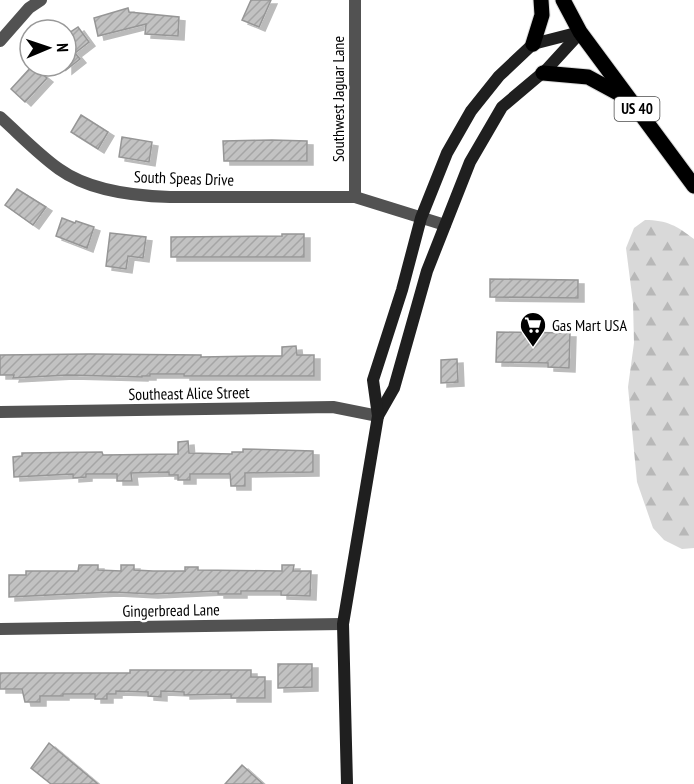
<svg xmlns="http://www.w3.org/2000/svg" width="694" height="784" viewBox="0 0 694 784" font-family="'PT Sans Narrow',sans-serif">
	<defs>
		<pattern id="forest-firs" width="22" height="20" patternUnits="userSpaceOnUse" patternTransform="scale(1.5)"><rect width="22" height="20" fill="#d9d9d9"/><path d="M5 1l3.5 6h-7zM16 11l3.5 6h-7z" fill="#b8b8b8"/></pattern>
		<pattern id="building-hatch" width="6" height="6" patternUnits="userSpaceOnUse" patternTransform="scale(1.5)"><rect width="6" height="6" fill="#c2c2c2"/><path d="M-1 1l2-2M0 6l6-6M5 7l2-2" fill="none" stroke="#a5a5a5"/></pattern>
		<filter id="shadow"><feDropShadow dx="6" dy="4" stdDeviation="0" flood-color="#0004"/></filter>
	</defs>
	<rect width="100%" height="100%" fill="#fff"/>
	<!-- forest -->
	<path fill="url(#forest-firs)" d="M645 220C667 220 677 226 694 239V548L682 549 664 540 653 528 637 482 628 387 634 343 633 303 626 248 634 228Z"/>
	<!-- building -->
	<g fill="url(#building-hatch)" stroke="#969696" stroke-width="1.5" filter="url(#shadow)">
		<polygon points="251,0 271,0 259,27 242,20"/>
		<polygon points="128,8 129,12 179,17 178,36 145,34 146,24 98,36 94,18"/>
		<polygon points="78,27 89,42 75,53 80,59 66,70 66,35"/>
		<polygon points="32,66 47,78 25,102 11,89"/>
		<polygon points="81,115 108,132 98,149 71,132"/>
		<polygon points="122,137 152,142 149,162 119,157"/>
		<polygon points="272,140 307,141 307,161 224,161 223,141"/>
		<polygon points="17,189 46,207 33,225 5,205"/>
		<polygon points="62,218 75,223 76,221 94,227 87,248 56,236"/>
		<polygon points="110,233 146,237 143,258 128,256 126,269 106,266"/>
		<polygon points="282,234 304,234 304,257 171,257 171,237 282,236"/>
		<polygon points="490,279 578,280 578,298 490,297"/>
		<polygon points="497,332 570,333 569,368 548,367 548,363 496,362"/>
		<polygon points="296,346 297,355 314,355 314,376 184,376 184,374 150,374 150,376 142,376 142,377 68,375 13,378 14,375 0,375 0,355 90,354 201,355 201,357 256,356 282,356 282,347"/>
		<polygon points="457,359 458,382 441,383 441,360"/>
		<polygon points="188,441 189,453 232,454 232,452 243,452 243,449 313,451 313,472 245,473 245,486 231,486 230,474 190,474 190,480 178,480 178,475 169,475 169,472 131,473 132,481 117,481 117,474 86,474 86,477 73,478 73,474 14,477 13,457 22,456 22,453 102,452 103,455 178,454 178,442"/>
		<polygon points="79,565 98,565 98,570 121,571 121,565 134,565 134,570 153,571 185,571 185,567 198,567 198,570 282,571 282,565 294,565 293,571 311,571 310,596 281,595 281,591 241,591 241,594 218,594 218,591 152,594 113,592 9,597 9,575 26,575 26,571 78,571"/>
		<polygon points="278,664 312,664 312,687 278,688"/>
		<polygon points="130,670 251,670 251,677 265,677 265,698 231,698 231,694 184,695 184,692 161,691 161,697 148,696 148,692 116,691 116,694 107,694 107,699 95,699 95,694 63,694 63,696 40,696 40,702 25,702 22,689 0,689 0,673 130,673"/>
		<polygon points="49,743 98,784 51,784 31,768"/>
		<polygon points="242,765 263,784 225,784"/>
	</g>
	<g fill="none" stroke-linecap="round" stroke-linejoin="round">
		<!-- primary casing -->
		<g stroke="#dbdbdb" stroke-width="17">
			<g id="primary">
				<polyline points="563,0 580,32 694,186"/>
				<polyline points="533,44 542,15 541,0"/>
				<polyline points="543,73 588,77 625,97"/>
			</g>
		</g>
		<!-- street -->
		<g stroke="#525252" stroke-width="12">
			<polyline points="0,41 29,8 41,0"/>
			<path d="M0 117C19 134 38 154 59 169 88 190 135 196 170 197H355L445 225"/>
			<polyline points="355,197 355,0"/>
			<polyline points="0,412 333,407 378,416"/>
			<polyline points="0,629 343,624"/>
		</g>
		<!-- secondary -->
		<g stroke="#1f1f1f" stroke-width="12">
			<polyline points="378,416 394,388 427,271 470,162 502,107 547,69 580,33"/>
			<polyline points="347,784 343,624 378,416 373,380 402,290 421,218 447,153 471,111 499,76 533,44 580,32"/>
		</g>
		<!-- primary -->
		<use href="#primary" stroke="#000" stroke-width="15"/>
	</g>
	<!-- icons -->
	<defs>
		<g id="supermarket-pin" transform="scale(1.35)"><path d="M0 17L-7.5 6A9.5 9.5 0 1 1 7.5 6Z" fill="#000" stroke="#fff"/><path d="M-6-5.5h2.5l.6 2H6L4.5 2H-2.5L-4.4-4H-6ZM-1.5 3.2a1.3 1.3 0 1 0 .1 0ZM3 3.2a1.3 1.3 0 1 0 .1 0Z" fill="#fff"/></g>
	</defs>
	<g fill-rule="evenodd">
		<use href="#supermarket-pin" x="533" y="325"/>
	</g>
	<g text-anchor="middle" stroke-width="5" stroke-linejoin="round" paint-order="stroke">
		<!-- shield labels -->
		<rect fill="#fff" stroke="#4c4c4c" stroke-width="1.5" x="614.5" y="97" width="45" height="24" rx="4.5"/>
		<g font-size="15" font-weight="bold" fill="#000">
			<text x="637" y="114">US 40</text>
		</g>
		<!-- street labels -->
		<g font-size="16" fill="#000" stroke="#fff">
			<text transform="translate(338 99) rotate(-90)" y="6">Southwest Jaguar Lane</text>
			<text transform="translate(184 178) rotate(2)" y="6">South Speas Drive</text>
			<text transform="translate(189 393) rotate(-1)" y="6">Southeast Alice Street</text>
			<text transform="translate(171 610) rotate(-1)" y="6">Gingerbread Lane</text>
		</g>
		<!-- poi labels -->
		<g font-size="16" fill="#000" stroke="#fff" text-anchor="start">
			<text x="552" y="331">Gas Mart USA</text>
		</g>
	</g>
	<!-- north arrow -->
	<g transform="translate(48 48) rotate(88)"><circle r="28" fill="#ffffff" stroke="#999999" stroke-width="1.5"/>
	<path d="M0-4.5L10 22L0 15L-10 22Z" fill="#000000"/>
	<text y="-9" font-size="16" font-weight="bold" text-anchor="middle" fill="#000000">N</text>
	</g>
</svg>
